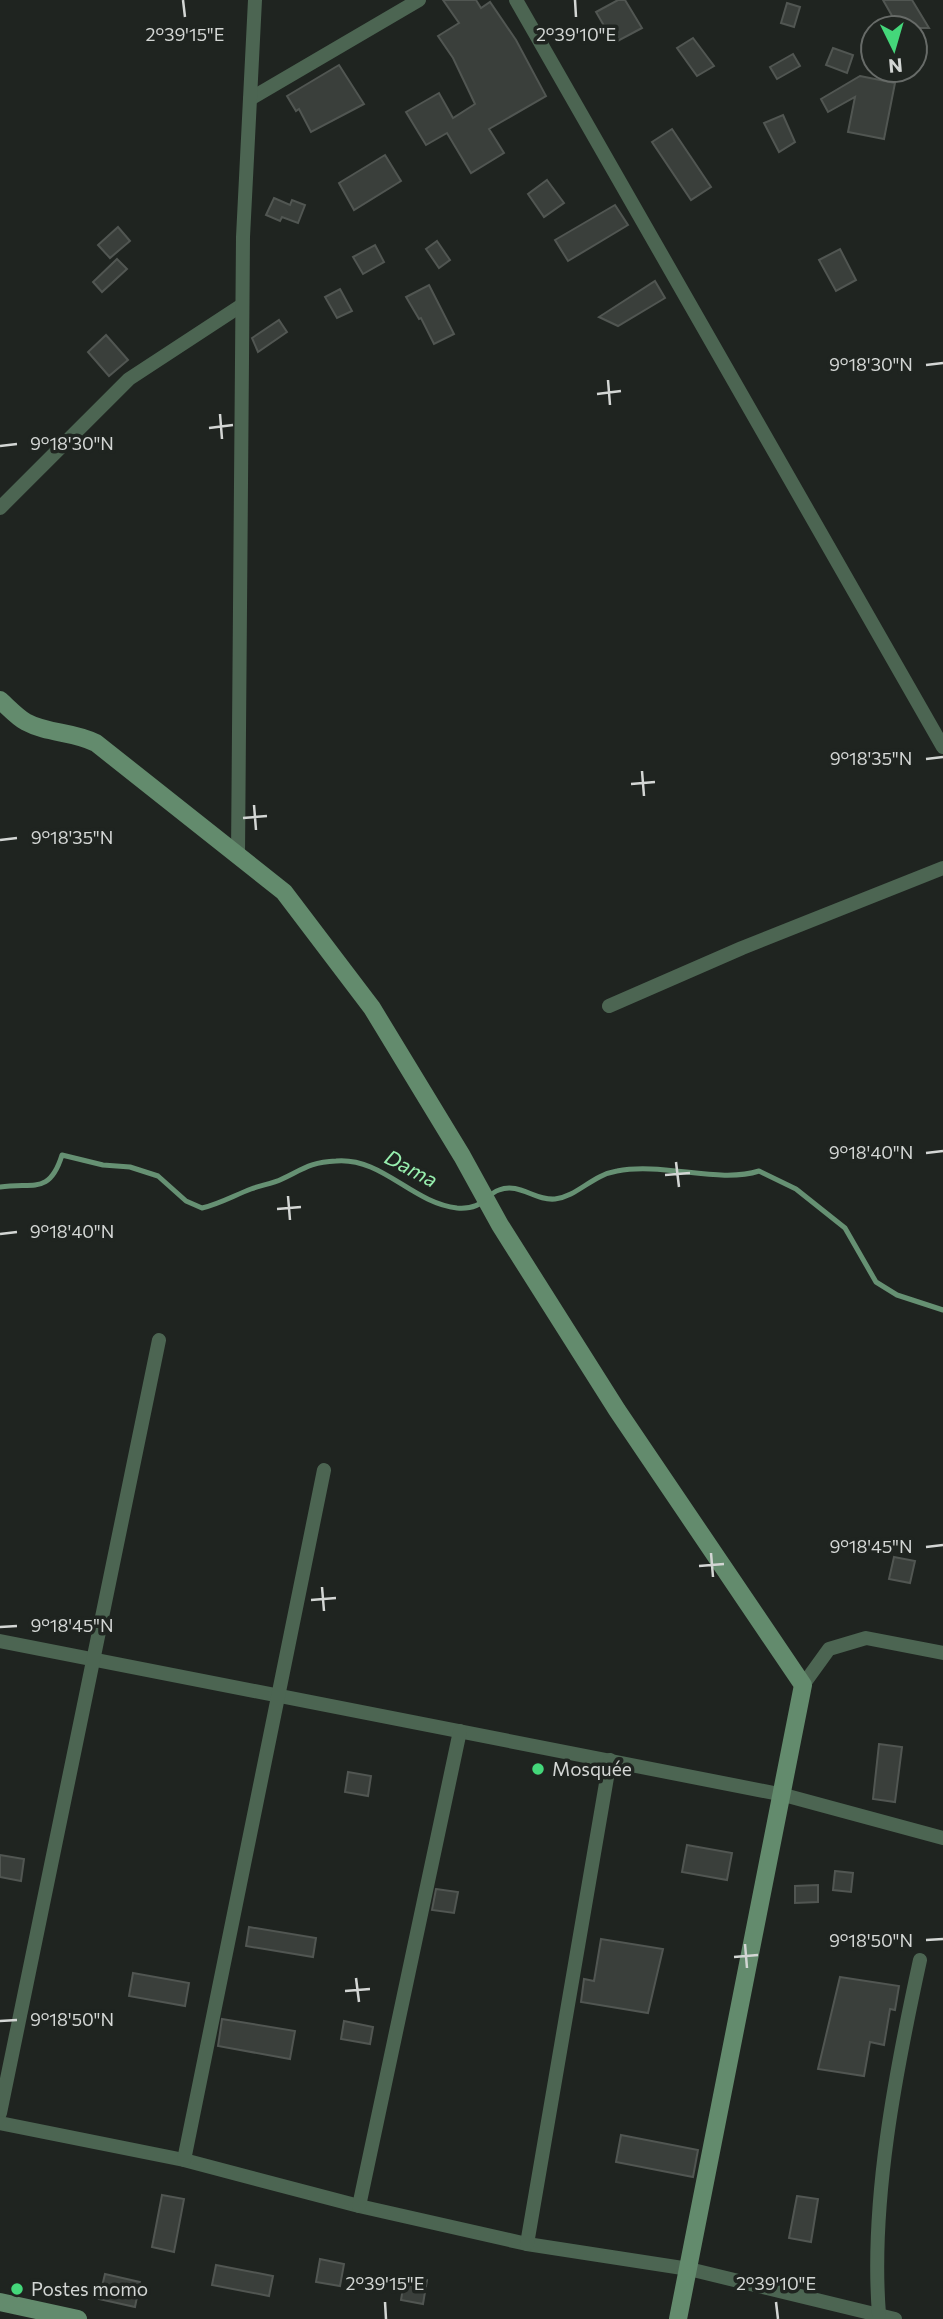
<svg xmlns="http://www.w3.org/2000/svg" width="943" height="2319" viewBox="0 0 943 2319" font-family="Commissioner,sans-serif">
	<rect width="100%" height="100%" fill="#1f2420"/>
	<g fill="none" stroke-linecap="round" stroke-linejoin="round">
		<!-- stream -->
		<path stroke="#669173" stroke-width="5" d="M0 1187C31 1181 49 1197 62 1155L103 1165 130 1167 158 1176 186 1201 202 1208C219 1204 235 1195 251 1189 261 1185 272 1184 282 1179 303 1169 311 1162 336 1161 382 1157 412 1203 457 1208 484 1210 484 1195 499 1190 519 1182 535 1201 555 1199 578 1196 592 1175 617 1171 663 1162 719 1184 759 1171L796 1189 845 1228 876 1282 897 1295 943 1310"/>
	</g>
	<!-- building -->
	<g fill="#3a3f3b" stroke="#515652" stroke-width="2">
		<polygon points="443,0 476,0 481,8 490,2 516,40 546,96 489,129 504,153 471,173 447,133 426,145 406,112 439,93 453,118 475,104 453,58 438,36 459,23"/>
		<polygon points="618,0 625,0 642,28 614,43 596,12"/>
		<polygon points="883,0 912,0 929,28 899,28"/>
		<polygon points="787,3 800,7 794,27 781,23"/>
		<polygon points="693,38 714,66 697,76 677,48"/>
		<polygon points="833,48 853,55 847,73 826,65"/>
		<polygon points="793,54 800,66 777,79 770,67"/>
		<polygon points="339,65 364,104 311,132 299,109 296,111 287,96"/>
		<polygon points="860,76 895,83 884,139 848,132 855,97 828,112 821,99"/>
		<polygon points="783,115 795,142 779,152 764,123"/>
		<polygon points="672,129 711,187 691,200 652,142"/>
		<polygon points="385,155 401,181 354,210 339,183"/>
		<polygon points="547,180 564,203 544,217 528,194"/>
		<polygon points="274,198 290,205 292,200 305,205 298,223 282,217 280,221 266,215"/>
		<polygon points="615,205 628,225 568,261 555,240"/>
		<polygon points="118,227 130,241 110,258 98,245"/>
		<polygon points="437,241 450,260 439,268 426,249"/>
		<polygon points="375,245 384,262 363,274 353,257"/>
		<polygon points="840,249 856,280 836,291 819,260"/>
		<polygon points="117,259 127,269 102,292 93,282"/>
		<polygon points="655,281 665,298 618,326 599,317"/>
		<polygon points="429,285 454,334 434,344 421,318 419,319 406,297"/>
		<polygon points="340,289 352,311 337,318 325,297"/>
		<polygon points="279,320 287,332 258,352 252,338"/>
		<polygon points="106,335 128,360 109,376 88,352"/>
		<polygon points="894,1557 915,1561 910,1583 889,1579"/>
		<polygon points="879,1744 902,1747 895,1802 873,1799"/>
		<polygon points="348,1772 371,1776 368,1796 345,1792"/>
		<polygon points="687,1845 732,1853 727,1880 682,1872"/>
		<polygon points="0,1855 24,1859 21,1881 0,1877"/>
		<polygon points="835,1871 853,1873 851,1892 833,1890"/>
		<polygon points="818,1885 818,1902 795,1903 795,1886"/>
		<polygon points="436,1889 458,1892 454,1913 432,1910"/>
		<polygon points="249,1927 316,1938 313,1957 246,1946"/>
		<polygon points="601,1939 663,1949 648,2013 581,2002 584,1979 594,1981"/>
		<polygon points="133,1973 189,1983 185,2006 129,1996"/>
		<polygon points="840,1977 899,1986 895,2010 890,2009 884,2045 870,2042 864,2076 818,2069"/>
		<polygon points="222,2019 295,2031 290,2059 218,2046"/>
		<polygon points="344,2021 373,2027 370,2044 341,2039"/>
		<polygon points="621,2135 698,2150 693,2177 616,2162"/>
		<polygon points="162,2195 184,2199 174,2252 152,2247"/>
		<polygon points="797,2196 818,2199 811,2242 789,2238"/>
		<polygon points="320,2259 344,2264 340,2286 316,2282"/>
		<polygon points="216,2265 273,2276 269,2296 212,2285"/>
		<polygon points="105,2274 140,2282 135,2307 99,2299"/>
		<polygon points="405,2276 427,2280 423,2304 401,2300"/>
	</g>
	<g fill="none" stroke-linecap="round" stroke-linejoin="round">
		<!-- street -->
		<g stroke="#4c6552" stroke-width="14">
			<polyline points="516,0 943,747"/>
			<polyline points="250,99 419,0"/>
			<polyline points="0,508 129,379 242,305"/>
			<polyline points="238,855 243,237 255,0"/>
			<polyline points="609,1006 742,948 943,868"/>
			<polyline points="0,1641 784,1795 943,1838"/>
			<polyline points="803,1685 829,1649 866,1638 943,1653"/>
			<polyline points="0,2113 159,1340"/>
			<polyline points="0,2123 184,2160 359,2206 527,2244 689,2269 895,2319"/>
			<polyline points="184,2160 324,1470"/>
			<polyline points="359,2206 460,1731"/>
			<polyline points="527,2244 610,1760"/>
			<path d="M879 2314C870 2202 896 2070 920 1960"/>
		</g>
		<!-- secondary -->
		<g stroke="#638b6d" stroke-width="18">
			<path d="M0 700C8 707 17 717 26 722 48 734 73 731 96 743L284 892 372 1008 462 1156 500 1225 617 1410 803 1685 678 2319"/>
			<polyline points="0,2302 78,2319"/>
		</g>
	</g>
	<!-- ticks -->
	<path fill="none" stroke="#d3d6d4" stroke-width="2.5" d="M183 0 185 17M575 0 576 17M926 365 943 363M608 380 610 405M597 394 621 391M220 414 222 439M209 428 233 425M0 446 17 444M926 759 943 757M642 771 644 796M631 784 655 782M254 805 256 830M243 818 267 816M0 840 17 838M926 1153 943 1151M676 1162 679 1187M665 1175 690 1173M288 1196 290 1220M277 1209 301 1207M0 1234 17 1232M926 1547 943 1545M711 1553 713 1577M699 1566 724 1564M322 1587 324 1611M311 1600 336 1598M0 1627 17 1626M926 1940 943 1939M745 1944 747 1968M734 1957 758 1955M356 1978 359 2002M345 1991 370 1989M0 2021 17 2020M385 2302 386 2319M776 2302 778 2319"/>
	<!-- markers -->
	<g fill="#44d77a" stroke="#1f2420" stroke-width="2.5">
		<circle cx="538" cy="1769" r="7"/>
		<circle cx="17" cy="2289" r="7"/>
	</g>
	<g text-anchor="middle" stroke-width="7" stroke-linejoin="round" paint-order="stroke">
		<!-- poi labels -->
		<g font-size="19" fill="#d3d6d4" stroke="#1f2420" text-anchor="start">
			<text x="552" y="1776">Mosquée</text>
			<text x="31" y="2296">Postes momo</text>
		</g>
		<!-- water labels -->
		<g font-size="21" font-style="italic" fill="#98f0af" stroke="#1f2420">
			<text transform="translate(411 1169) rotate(28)" y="7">Dama</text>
		</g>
	</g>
	<g font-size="18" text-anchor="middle" fill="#d3d6d4" stroke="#1f2420" stroke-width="7" stroke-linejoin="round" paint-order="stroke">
		<text x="185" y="41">2°39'15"E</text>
		<text x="576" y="41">2°39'10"E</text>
		<text x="871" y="371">9°18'30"N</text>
		<text x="72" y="450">9°18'30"N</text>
		<text x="871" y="765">9°18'35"N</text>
		<text x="72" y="844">9°18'35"N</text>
		<text x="871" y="1159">9°18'40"N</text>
		<text x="72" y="1238">9°18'40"N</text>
		<text x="871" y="1553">9°18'45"N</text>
		<text x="72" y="1632">9°18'45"N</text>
		<text x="871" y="1947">9°18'50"N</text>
		<text x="72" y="2026">9°18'50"N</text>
		<text x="385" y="2290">2°39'15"E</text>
		<text x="776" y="2290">2°39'10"E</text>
	</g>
	<!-- north arrow -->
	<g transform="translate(894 49) rotate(175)"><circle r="33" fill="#1f2420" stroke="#676b68" stroke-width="2"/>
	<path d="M0-5L12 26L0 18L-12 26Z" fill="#44d77a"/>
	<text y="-10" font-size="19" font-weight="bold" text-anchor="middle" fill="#d3d6d4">N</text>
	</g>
</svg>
